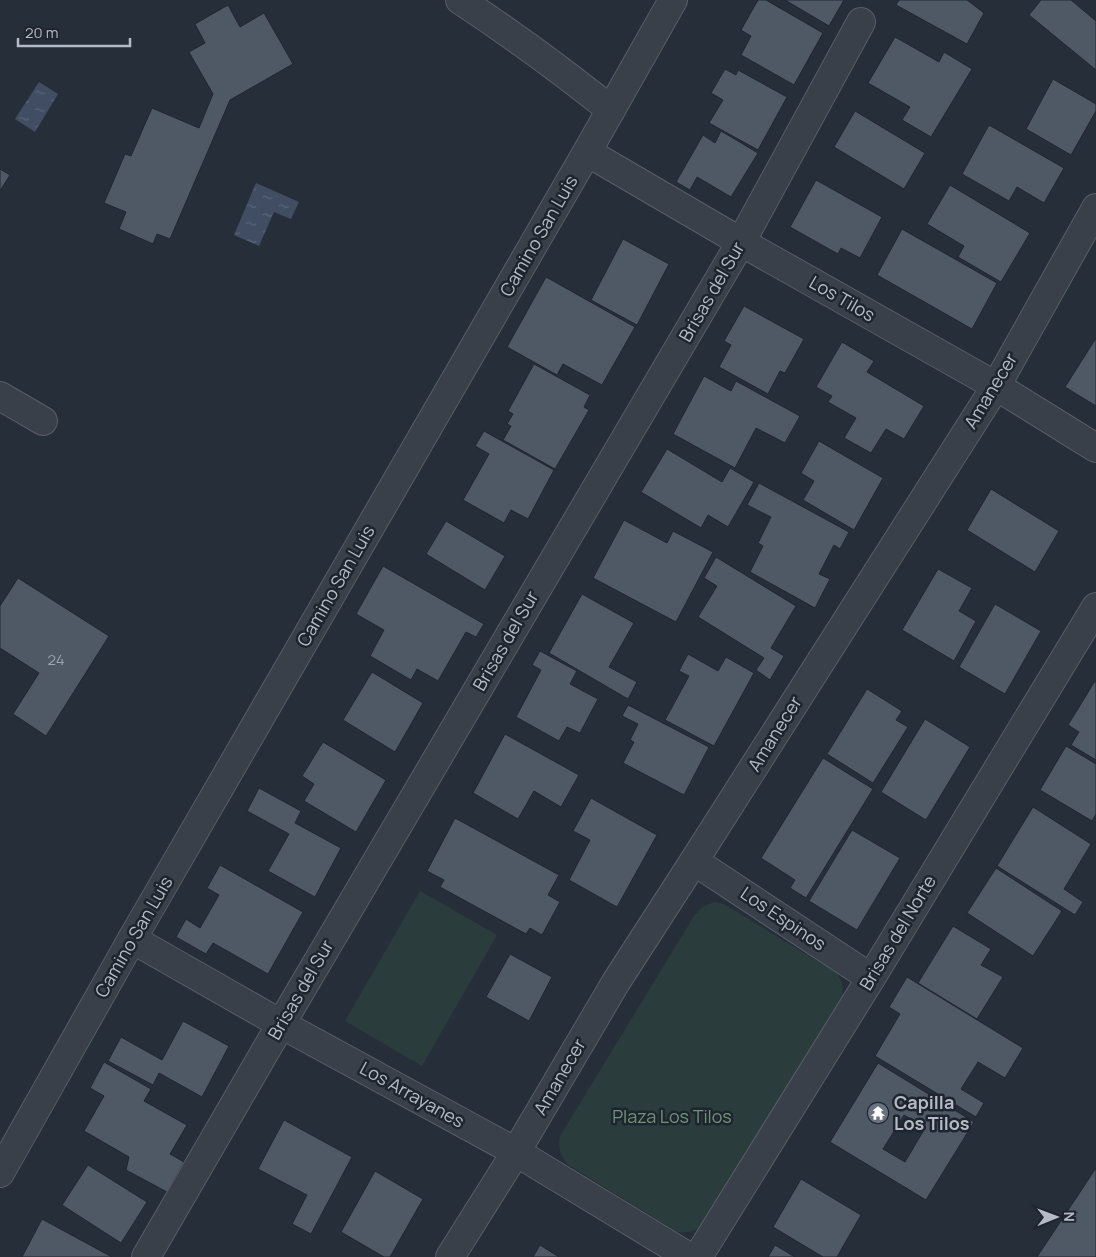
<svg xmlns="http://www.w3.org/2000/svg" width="1096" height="1257" viewBox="0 0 1096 1257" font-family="Manrope,sans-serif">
	<defs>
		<pattern id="water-ripples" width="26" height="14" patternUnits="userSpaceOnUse" patternTransform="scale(1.25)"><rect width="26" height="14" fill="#404d63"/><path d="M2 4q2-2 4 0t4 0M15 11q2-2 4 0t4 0" fill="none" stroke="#596578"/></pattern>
	</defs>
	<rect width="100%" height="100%" fill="#262e3a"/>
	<!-- park -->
	<g fill="#2b3c3d">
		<polygon points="420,891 497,935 422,1066 345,1021"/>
		<path d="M714 902 724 904 837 973C844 986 844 992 840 1006L709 1222C697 1230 692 1233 677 1232L567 1164C560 1154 558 1148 560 1136L694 916 703 907Z"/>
	</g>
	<!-- water -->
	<g fill="url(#water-ripples)">
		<polygon points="39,82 58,94 35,132 15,119"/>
		<polygon points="256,183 299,202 291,219 274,212 259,246 234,235"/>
	</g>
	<!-- building -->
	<g fill="#4f5865" stroke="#212731" fill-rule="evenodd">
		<polygon points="758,0 766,0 823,33 794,85 741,55 751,36 741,30"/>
		<polygon points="785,0 844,0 829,26"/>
		<polygon points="899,0 967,0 984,13 967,44 896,5"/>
		<polygon points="1041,0 1071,0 1096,21 1096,70 1029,15"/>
		<polygon points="228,5 240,27 264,13 293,64 230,100 170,239 157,234 153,244 119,229 126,212 104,203 125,154 131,156 152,108 199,128 213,94 189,52 205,43 195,24"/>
		<polygon points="895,37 939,62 944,52 972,69 931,137 902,120 910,107 868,83"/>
		<polygon points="725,69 736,75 738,70 787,97 758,150 709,123 723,100 711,93"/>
		<polygon points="1053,79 1096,104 1096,111 1071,155 1026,129"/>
		<polygon points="855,111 925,153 904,189 834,147"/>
		<polygon points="989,125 1064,168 1044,203 1017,187 1009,201 962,174"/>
		<polygon points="721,131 758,153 731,197 697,177 690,190 676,182 703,135 715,143"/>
		<polygon points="0,169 10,175 0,191"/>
		<polygon points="816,180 882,217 860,258 841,248 838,254 790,227"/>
		<polygon points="950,185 1030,233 1001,282 958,257 964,246 927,224"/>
		<polygon points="902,229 997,283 972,329 877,275"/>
		<polygon points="623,239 669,264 637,325 591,300"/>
		<polygon points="546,277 635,327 602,385 563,364 557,375 507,347"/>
		<polygon points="744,306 804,339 785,373 780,371 768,394 719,367 731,345 724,341"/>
		<polygon points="1096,338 1096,406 1065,387"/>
		<polygon points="842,342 874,361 867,372 924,406 904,439 886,429 871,453 844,438 856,418 828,402 832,396 816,387"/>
		<polygon points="534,364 590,395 584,407 589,410 555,469 503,440 511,426 507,424 513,414 508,411"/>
		<polygon points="704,376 731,391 736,381 800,416 785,443 756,428 735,468 673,434"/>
		<polygon points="484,431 554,470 528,519 511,510 504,523 463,500 489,454 475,446"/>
		<polygon points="819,441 883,478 854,530 803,500 814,481 801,473"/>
		<polygon points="667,449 722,482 730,468 754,482 728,527 708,515 701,528 641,492"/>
		<polygon points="759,483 849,532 840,549 834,545 819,574 830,579 815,608 750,572 763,546 758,543 771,517 747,505"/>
		<polygon points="991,489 1059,531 1035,572 967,530"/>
		<polygon points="624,520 667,543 673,531 713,552 676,622 593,578"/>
		<polygon points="446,521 505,556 485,590 426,554"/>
		<polygon points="716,557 796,606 771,648 784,656 770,680 756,670 764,658 698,617 717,586 704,578"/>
		<polygon points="383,566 484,624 476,637 466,632 438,681 417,669 411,680 370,656 384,630 356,614"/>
		<polygon points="938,569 972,588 959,611 976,621 954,661 902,630"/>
		<polygon points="18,578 109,636 46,736 13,714 39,673 0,648 0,606"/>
		<polygon points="582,594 634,623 609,667 637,682 628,699 549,653"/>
		<polygon points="995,604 1041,631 1005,694 959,667"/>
		<polygon points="540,651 577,671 570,684 598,699 580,733 567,727 559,741 516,717 541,670 532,665"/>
		<polygon points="688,654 718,671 726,657 754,673 714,746 665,720 689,676 679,671"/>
		<polygon points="372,672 423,703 395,752 343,720"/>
		<polygon points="1095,681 1096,682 1096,760 1071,745 1079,732 1068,725"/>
		<polygon points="867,689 902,711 896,720 908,727 873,783 827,754"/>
		<polygon points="628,705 709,747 684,795 623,763 634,742 630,740 638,724 622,716"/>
		<polygon points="925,719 970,747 926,820 881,792"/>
		<polygon points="505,734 579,775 561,807 534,791 518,819 473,793"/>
		<polygon points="323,742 386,780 356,832 304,801 314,784 302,776"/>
		<polygon points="1066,746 1096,764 1096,814 1092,821 1040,790"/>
		<polygon points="823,758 873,789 806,898 790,888 795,880 761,858"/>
		<polygon points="259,788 301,811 295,823 341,848 315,897 268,871 289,834 247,811"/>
		<polygon points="591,798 657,835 617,907 569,880 590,840 573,831"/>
		<polygon points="1033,807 1091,844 1064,889 1083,902 1075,915 997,866"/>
		<polygon points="455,818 559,875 548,895 560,902 542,935 530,928 526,934 440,887 444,880 427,871"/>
		<polygon points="852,830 900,858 857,930 809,901"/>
		<polygon points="220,865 303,912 268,974 213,943 206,954 176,937 186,919 200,928 219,895 207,888"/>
		<polygon points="996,868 1062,911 1033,956 967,913"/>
		<polygon points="953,926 991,949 981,965 1003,977 977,1019 918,983"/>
		<polygon points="510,954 552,977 529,1021 486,997"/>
		<polygon points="907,977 1023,1048 1005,1078 978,1062 961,1089 984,1103 976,1117 875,1056 900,1014 889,1007"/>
		<polygon points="183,1021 229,1046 202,1097 159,1073 153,1085 108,1061 121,1037 162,1060"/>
		<polygon points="104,1062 151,1089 144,1101 187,1125 170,1154 184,1162 167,1192 126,1170 129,1157 84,1131 104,1096 90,1088"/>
		<path d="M878 1063 974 1122 926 1200 830 1142ZM904 1115 925 1128 905 1162 883 1149Z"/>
		<polygon points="284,1120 352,1157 311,1234 292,1224 307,1195 258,1169"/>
		<polygon points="88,1165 147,1202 121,1243 62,1205"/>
		<polygon points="1096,1168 1096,1257 1037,1257"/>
		<polygon points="375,1171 423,1199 390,1257 384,1257 341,1232"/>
		<polygon points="801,1179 861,1215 837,1257 823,1257 773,1227"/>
		<polygon points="42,1219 112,1257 22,1257"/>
		<polygon points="540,1245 559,1257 533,1257"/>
		<polygon points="775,1245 795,1257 768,1257"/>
	</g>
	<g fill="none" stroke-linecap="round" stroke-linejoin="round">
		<!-- minor casing -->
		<g stroke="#585e68" stroke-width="30">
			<g id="minor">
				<path d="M460 0C512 34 562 71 611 110"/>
				<polyline points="587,152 741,242 996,386 1096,448"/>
				<polyline points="0,396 43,421"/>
				<polyline points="694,861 871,978"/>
				<polyline points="132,939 281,1024 516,1152 689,1257"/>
				<polyline points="0,1173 132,939 587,152 673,0"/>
				<polyline points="146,1257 281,1024 741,242 861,22"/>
				<polyline points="450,1257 516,1152 616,982 694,861 996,386 1096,208"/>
				<polyline points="698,1257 871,978 1096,607"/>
			</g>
		</g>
		<!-- minor -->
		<use href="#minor" stroke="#3a404a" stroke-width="28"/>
	</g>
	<!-- icons -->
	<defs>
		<g id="temple-disc" transform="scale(1.125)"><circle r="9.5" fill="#6b7280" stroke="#1f252f"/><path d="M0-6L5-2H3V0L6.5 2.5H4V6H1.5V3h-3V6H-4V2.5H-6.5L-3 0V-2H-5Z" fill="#fff"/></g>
	</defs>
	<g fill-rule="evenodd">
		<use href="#temple-disc" x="878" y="1113"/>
	</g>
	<g text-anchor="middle" stroke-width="5" stroke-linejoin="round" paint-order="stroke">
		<!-- number labels -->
		<g font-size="15" fill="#9ca2ae">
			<text x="56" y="665">24</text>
		</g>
		<!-- street labels -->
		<g font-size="18" fill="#b5bbc6" stroke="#1f252f">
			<text transform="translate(539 236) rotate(-60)" y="6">Camino San Luis</text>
			<text transform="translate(712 292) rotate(-60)" y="6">Brisas del Sur</text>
			<text transform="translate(842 299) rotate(30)" y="6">Los Tilos</text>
			<text transform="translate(991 391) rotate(-59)" y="6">Amanecer</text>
			<text transform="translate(336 586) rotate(-60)" y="6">Camino San Luis</text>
			<text transform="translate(506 641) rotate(-60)" y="6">Brisas del Sur</text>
			<text transform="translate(775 734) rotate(-58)" y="6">Amanecer</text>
			<text transform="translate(783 919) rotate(34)" y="6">Los Espinos</text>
			<text transform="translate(898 933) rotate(-59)" y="6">Brisas del Norte</text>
			<text transform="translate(134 937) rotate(-60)" y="6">Camino San Luis</text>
			<text transform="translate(301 990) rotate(-60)" y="6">Brisas del Sur</text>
			<text transform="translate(560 1077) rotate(-60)" y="6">Amanecer</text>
			<text transform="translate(412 1095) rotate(29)" y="6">Los Arrayanes</text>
		</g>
		<!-- poi labels -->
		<g font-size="18" font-weight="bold" fill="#b5bbc6" stroke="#1f252f" text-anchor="start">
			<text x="894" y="1109">Capilla<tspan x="894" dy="21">Los Tilos</tspan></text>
		</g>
		<!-- park labels -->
		<g font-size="18" fill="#6f9478" stroke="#1f252f">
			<text x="672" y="1123">Plaza Los Tilos</text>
		</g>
	</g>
	<!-- north arrow -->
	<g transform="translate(1056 1217) rotate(89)" stroke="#1f252f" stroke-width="4" paint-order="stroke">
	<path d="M0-4L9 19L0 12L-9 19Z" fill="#b5bbc6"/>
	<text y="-8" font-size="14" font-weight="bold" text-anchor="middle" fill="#b5bbc6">N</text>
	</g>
	<!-- scale -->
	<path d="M18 38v8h112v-8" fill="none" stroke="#b5bbc6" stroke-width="2.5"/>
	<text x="25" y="38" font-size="15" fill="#b5bbc6" stroke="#1f252f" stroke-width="4" paint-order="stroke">20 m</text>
</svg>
